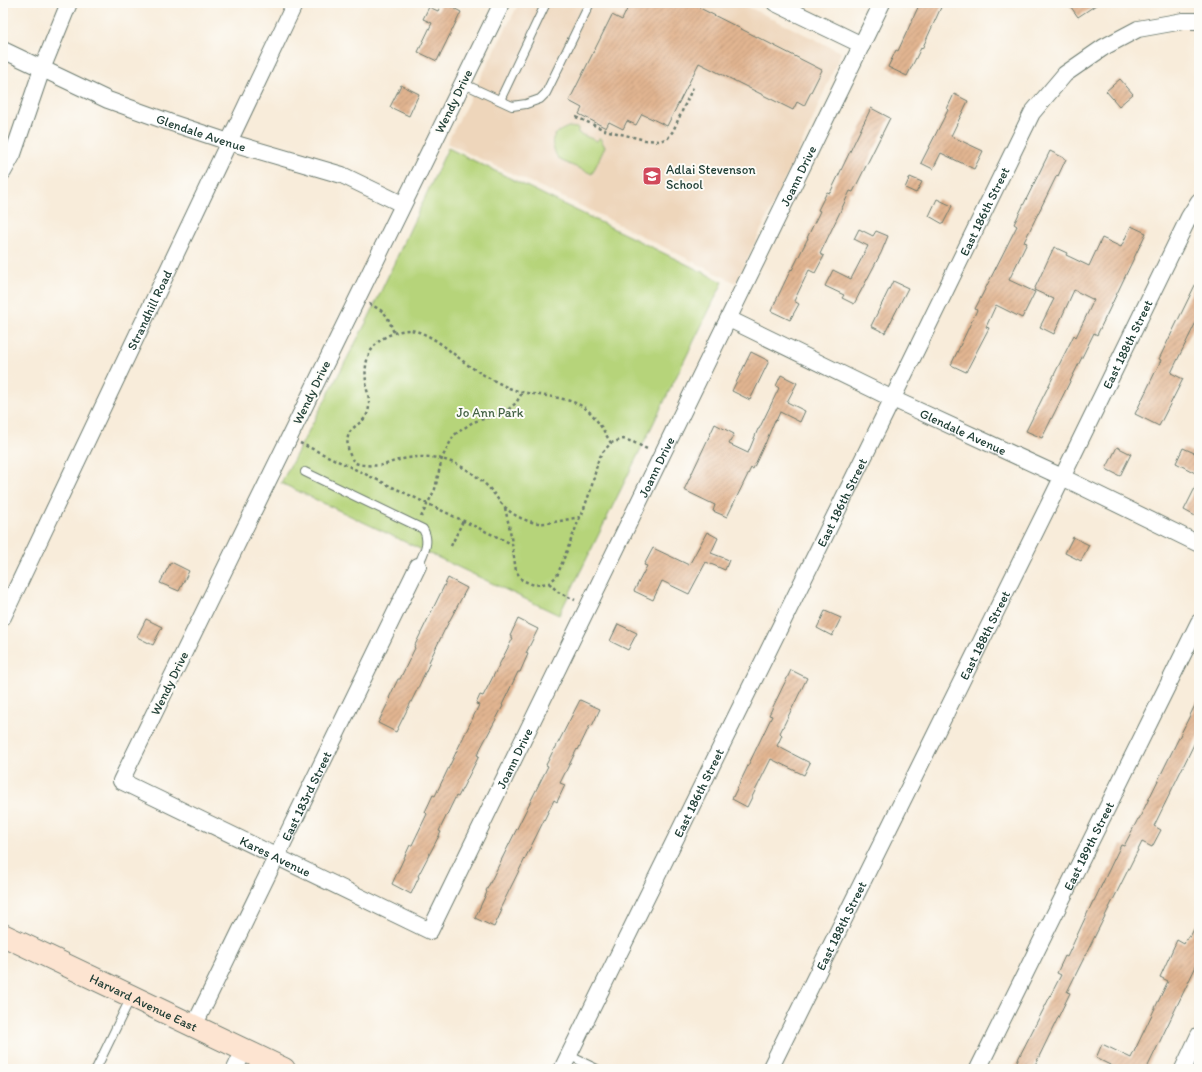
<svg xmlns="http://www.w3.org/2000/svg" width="1202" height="1072" viewBox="0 0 1202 1072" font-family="Itim,sans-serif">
	<defs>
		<pattern id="building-hatch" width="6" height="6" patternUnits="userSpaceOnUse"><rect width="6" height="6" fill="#e2b591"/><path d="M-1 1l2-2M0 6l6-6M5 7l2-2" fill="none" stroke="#b79477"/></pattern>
	</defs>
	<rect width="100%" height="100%" fill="#fdfcf7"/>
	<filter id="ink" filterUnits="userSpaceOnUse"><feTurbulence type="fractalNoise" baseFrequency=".025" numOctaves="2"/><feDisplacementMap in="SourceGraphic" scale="8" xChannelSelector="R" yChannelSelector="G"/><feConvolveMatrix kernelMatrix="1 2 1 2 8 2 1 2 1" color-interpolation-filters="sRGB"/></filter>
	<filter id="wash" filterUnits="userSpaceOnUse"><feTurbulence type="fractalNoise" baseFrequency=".012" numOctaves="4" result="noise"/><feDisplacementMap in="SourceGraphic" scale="16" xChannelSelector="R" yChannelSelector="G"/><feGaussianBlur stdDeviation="0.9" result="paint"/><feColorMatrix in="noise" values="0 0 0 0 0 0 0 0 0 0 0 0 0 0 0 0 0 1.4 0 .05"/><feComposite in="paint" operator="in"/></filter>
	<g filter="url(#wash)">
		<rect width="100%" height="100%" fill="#f8ecda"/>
		<!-- built -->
		<polygon fill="#eed6bb" points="519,3 740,3 841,52 808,130 736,283 588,209 447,143"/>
		<!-- green -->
		<g fill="#b6d47a" stroke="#6a8857">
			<path d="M568 127 578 128V133L597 141 600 138 605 147 592 174C584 170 567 164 560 160 557 158 555 153 554 149 549 136 557 132 568 127Z"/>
			<polygon points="448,148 723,282 559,615 281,483 368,319"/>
		</g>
		<g id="blocks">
			<!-- building -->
			<g fill="url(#building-hatch)">
				<polygon points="442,3 444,3 461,12 437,61 418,52 432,23 423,19 429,7 438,11"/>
				<polygon points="630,3 675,3 682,7 684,3 690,3 822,70 804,106 797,102 793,110 699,63 667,126 642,114 636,125 627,121 623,129 609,122 606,128 579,114 582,108 569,101 612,15 622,20"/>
				<polygon points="920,3 943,3 922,49 921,48 907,76 888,67 896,50 898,51"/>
				<polygon points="1068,3 1099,3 1078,17"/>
				<polygon points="1120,79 1133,94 1119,106 1106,91"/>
				<polygon points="401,85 419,94 409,116 390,107"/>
				<polygon points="954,94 968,101 951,136 983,151 974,169 941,153 933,169 921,163 948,110 947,109"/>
				<polygon points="871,108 890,118 853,192 850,191 820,254 824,256 815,273 809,270 794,301 799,304 790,320 771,311 791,269 792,270 808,238 807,238 820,211 818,210 827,192 830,193"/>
				<polygon points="1050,151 1066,159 1058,176 1057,175 1024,242 1027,243 1009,280 1035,292 1022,318 996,305 986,327 989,328 966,372 951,365 977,310 975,309 1017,226 1014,224"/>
				<polygon points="910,177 922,182 916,193 905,188"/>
				<polygon points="937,199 952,206 943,224 929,216"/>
				<polygon points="1131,226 1146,233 1097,335 1094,333 1042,438 1026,431 1074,335 1076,337 1094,300 1074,290 1054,334 1040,327 1054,299 1034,290 1054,247 1067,253 1066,255 1089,266 1102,238 1121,247"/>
				<polygon points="859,229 873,236 876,231 888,236 881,253 854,304 842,298 844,295 825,286 833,270 851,279 868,246 854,239"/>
				<polygon points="1199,277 1199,316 1171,373 1183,379 1159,426 1135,414 1161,360 1159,359"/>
				<polygon points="893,281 908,288 885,333 871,326"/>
				<polygon points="751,352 769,361 750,400 732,391"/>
				<polygon points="781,375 797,383 787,402 805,411 800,422 780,412 776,421 775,420 765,444 765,443 753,469 751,468 727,517 713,511 715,505 684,490 715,424 734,434 729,444 748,453 758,429 759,429 779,388 776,386"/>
				<polygon points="1117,447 1131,454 1120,476 1106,469"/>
				<polygon points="1183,448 1199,455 1199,475 1176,463"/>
				<polygon points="1199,480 1199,518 1184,510"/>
				<polygon points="707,532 718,538 711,553 729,560 725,570 706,562 689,594 662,581 653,600 634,591 647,566 644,565 653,548 689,565"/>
				<polygon points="1073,537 1089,545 1081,561 1065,553"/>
				<polygon points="171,562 189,571 179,591 160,583"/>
				<polygon points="448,578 467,588 444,631 429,662 430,662 418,688 396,732 378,723 390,699 389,698 398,679 400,679 415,648 414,647"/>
				<polygon points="825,611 841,618 832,636 817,628"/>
				<polygon points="146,619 162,627 153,645 137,637"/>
				<polygon points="518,619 538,629 526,653 528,654 520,672 518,672 502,705 503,706 477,755 479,756 458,797 456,796 439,831 441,832 418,876 419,877 411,894 392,884 410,845 412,845 427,814 425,812 433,795 435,796 463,738 479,705 476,704 480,695 483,696 513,638 510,636"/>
				<polygon points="618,624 637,633 628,650 610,641"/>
				<polygon points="791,670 807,678 780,733 782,735 777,746 810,763 804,775 771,759 747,807 732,799 772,716 769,715"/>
				<polygon points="1199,697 1199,734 1154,826 1161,830 1152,847 1142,842 1067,992 1070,993 1033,1069 1013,1069 1061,975 1057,973 1065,956 1067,957 1093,901 1094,901 1121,845 1124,846 1138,819 1139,819"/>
				<polygon points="580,700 600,709 592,726 590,725 578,750 577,749 560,783 565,785 557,802 554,800 500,909 502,910 494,927 475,918 487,892 486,891 548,766 546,765 554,749 555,749"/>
				<polygon points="1199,919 1199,960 1148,1066 1153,1069 1118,1069 1096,1058 1102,1044 1131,1058 1168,981 1160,977 1177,940 1184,944 1188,936 1190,937"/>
			</g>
		</g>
	</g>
	<g filter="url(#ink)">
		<use href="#blocks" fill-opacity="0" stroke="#6b7a6e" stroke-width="1"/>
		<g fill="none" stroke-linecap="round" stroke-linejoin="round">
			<!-- lane casing -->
			<g stroke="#6b7a6e" stroke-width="10">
				<g id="lane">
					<polyline points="462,83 512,106 526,104 540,99 546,93 589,5 588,3"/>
					<polyline points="500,100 546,3"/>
					<path d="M305 472 423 529C431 542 423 554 418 566"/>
					<polyline points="568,1055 597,1069"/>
					<polyline points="96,1069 131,997"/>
				</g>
			</g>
			<!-- street casing -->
			<g stroke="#6b7a6e" stroke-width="18">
				<g id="street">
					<path id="s1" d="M502 3 121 781 430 931 882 3"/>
					<polyline points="775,3 862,45"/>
					<path id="s2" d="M3 50 108 100 169 122 229 142 342 175 402 204"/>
					<polyline points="3,172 13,154 42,69 69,3"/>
					<path id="s3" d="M729 319 893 399 1062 477 1199 544"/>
					<path id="s4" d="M3 617 295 3"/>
					<path id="s5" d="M194 1026 418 566"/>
					<polyline points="235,1069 244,1050"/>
					<path id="s6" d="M562 1069 886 412 1032 113 1065 74 1104 47 1138 29 1183 21H1199"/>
					<path id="s7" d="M770 1069 1055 492 1189 217 1199 201"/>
					<path id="s8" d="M978 1069 1199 622"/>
					<polyline points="1183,1069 1199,1035"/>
				</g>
			</g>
			<!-- secondary casing -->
			<g stroke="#6b7a6e" stroke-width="24">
				<g id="secondary">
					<path id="s9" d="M3 935 284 1069"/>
				</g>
			</g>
			<!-- path -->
			<g stroke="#6b7a6e" stroke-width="2.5" stroke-dasharray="3 3" stroke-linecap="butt">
				<polyline points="576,117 605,130 645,140 660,141 668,138 673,131 694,85"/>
				<path d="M369 304C387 312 387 315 394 333"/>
				<polyline points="300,443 512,544"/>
				<path d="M611 443C603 430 594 412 580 405 558 394 532 397 509 388 498 383 485 376 474 369 455 357 439 338 416 331 406 328 391 333 382 339 364 352 364 370 367 390 369 397 370 405 368 412 363 427 344 425 348 447 348 451 351 458 354 462 359 466 377 466 383 465 388 464 393 461 399 460 406 458 414 457 422 457 433 456 443 459 454 463 468 469 481 479 491 490 496 496 500 503 506 508 514 516 527 522 538 523 553 524 566 519 581 517L591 489 598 461 602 453 611 443 623 439 633 442 649 450"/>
				<polyline points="505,508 510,530 516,571 522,580 534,585 549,583 557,576 580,517"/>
				<polyline points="421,517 435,489 442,458 454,435 473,422 504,413 516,403 522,393"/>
				<polyline points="451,546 463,521"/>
				<polyline points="549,583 558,592 575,600"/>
			</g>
			<!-- lane -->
			<use href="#lane" stroke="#fff" stroke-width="8"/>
			<!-- street -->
			<use href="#street" stroke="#fff" stroke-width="16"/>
			<!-- secondary -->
			<use href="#secondary" stroke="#fde4d1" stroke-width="22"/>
		</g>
	</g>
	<!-- icons -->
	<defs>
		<g id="school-square" transform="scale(1)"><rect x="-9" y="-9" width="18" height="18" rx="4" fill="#d1495b" stroke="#fdfcf7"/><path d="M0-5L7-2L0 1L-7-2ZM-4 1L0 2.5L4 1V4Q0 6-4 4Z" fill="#fff"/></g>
	</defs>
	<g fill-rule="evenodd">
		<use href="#school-square" x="652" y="176"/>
	</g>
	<g text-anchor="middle" stroke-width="4" stroke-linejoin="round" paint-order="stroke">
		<!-- street labels -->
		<g font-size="13" fill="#1f3d34" stroke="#fdfcf7">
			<text transform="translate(453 101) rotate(-64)" y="5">Wendy Drive</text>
			<text dy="5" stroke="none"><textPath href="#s2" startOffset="215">Glendale Avenue</textPath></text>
			<text dy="5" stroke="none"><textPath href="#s1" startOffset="2050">Joann Drive</textPath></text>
			<text dy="5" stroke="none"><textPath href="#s6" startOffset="956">East 186th Street</textPath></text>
			<text dy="5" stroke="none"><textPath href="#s4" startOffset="340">Strandhill Road</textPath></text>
			<text dy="5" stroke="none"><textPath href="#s7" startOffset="808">East 188th Street</textPath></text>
			<text transform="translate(311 392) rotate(-64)" y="5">Wendy Drive</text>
			<text dy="5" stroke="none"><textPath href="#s3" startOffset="260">Glendale Avenue</textPath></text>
			<text dy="5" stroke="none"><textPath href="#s1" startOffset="1726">Joann Drive</textPath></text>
			<text dy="5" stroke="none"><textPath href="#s6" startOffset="632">East 186th Street</textPath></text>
			<text dy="5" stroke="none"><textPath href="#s7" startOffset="484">East 188th Street</textPath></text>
			<text transform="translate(169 683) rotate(-64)" y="5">Wendy Drive</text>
			<text dy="5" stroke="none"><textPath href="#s1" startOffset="1402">Joann Drive</textPath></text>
			<text dy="5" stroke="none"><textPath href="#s6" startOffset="308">East 186th Street</textPath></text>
			<text dy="5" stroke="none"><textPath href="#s5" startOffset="256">East 183rd Street</textPath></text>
			<text dy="5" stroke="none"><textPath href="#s8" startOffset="249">East 189th Street</textPath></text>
			<text dy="5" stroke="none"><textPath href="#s1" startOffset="1038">Kares Avenue</textPath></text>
			<text dy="5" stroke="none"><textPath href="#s7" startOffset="160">East 188th Street</textPath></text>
			<text dy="5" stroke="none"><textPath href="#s9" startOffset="156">Harvard Avenue East</textPath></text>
		</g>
		<!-- poi labels -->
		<g font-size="13" fill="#1f3d34" stroke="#fdfcf7" text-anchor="start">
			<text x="666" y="174">Adlai Stevenson<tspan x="666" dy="15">School</tspan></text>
		</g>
		<!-- park labels -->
		<g font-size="13" fill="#456346" stroke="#fdfcf7">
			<text x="490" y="417">Jo Ann Park</text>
		</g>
	</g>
	<!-- margin -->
	<rect width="1202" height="1072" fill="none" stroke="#fdfcf7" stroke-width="16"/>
</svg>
